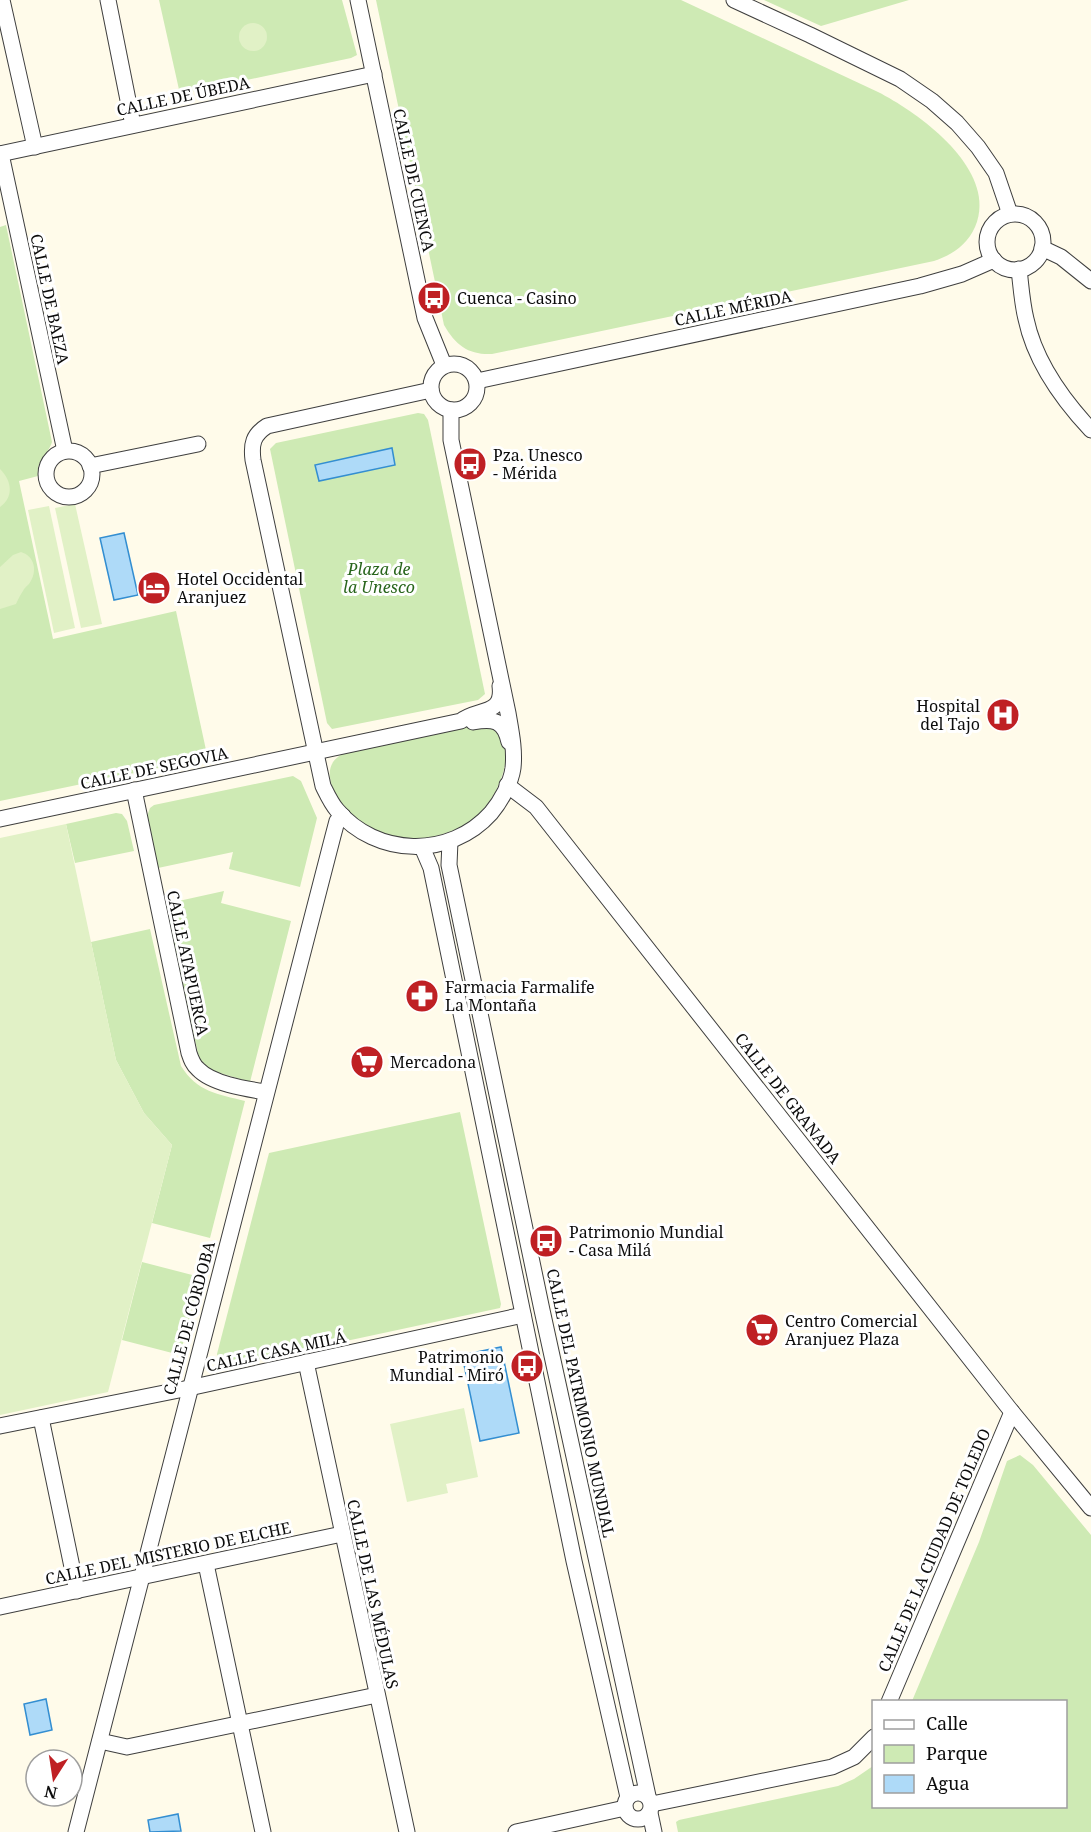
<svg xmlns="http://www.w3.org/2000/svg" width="1091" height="1832" viewBox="0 0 1091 1832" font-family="'Noto Serif',serif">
	<rect width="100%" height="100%" fill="#fffbea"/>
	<!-- green -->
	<g fill="#ceeab4">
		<polygon points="159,0 342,0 357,55 351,58 180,94"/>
		<path d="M376 0H681L878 92C921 114 999 171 975 227 967 245 952 255 934 261L492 354C469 355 456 346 444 325Z"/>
		<polygon points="764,0 909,0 821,26"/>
		<path d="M6 225 52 442C48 455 36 460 38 476L19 481 53 639 176 611 206 750 200 751 202 759 0 801V227Z"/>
		<polygon points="418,413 424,414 428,420 485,694 478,700 332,729 327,723 270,449 276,443"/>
		<path d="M484 724 494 726C497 730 503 736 505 741 509 755 504 773 498 786 489 807 471 825 449 832 433 838 413 842 395 837 380 834 366 827 354 817 337 802 314 766 345 753Z"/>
		<polygon points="293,776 301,781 317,818 300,887 229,869 233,852 158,868 147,816 150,808 154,805"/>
		<polygon points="116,813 122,814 127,821 134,851 75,863 66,824"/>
		<polygon points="224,891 221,903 291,921 250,1082 210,1070 199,1058 165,904"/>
		<path d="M150 929 181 1066C197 1092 218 1094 245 1101L210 1238 152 1223 172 1145 144 1113 116 1060 91 942Z"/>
		<polygon points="460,1112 501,1304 500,1308 229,1366 221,1364 218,1360 217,1354 269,1153"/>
		<polygon points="142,1262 200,1277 180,1355 122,1340"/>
		<polygon points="1020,1455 1033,1465 1091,1535 1091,1832 678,1832 676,1822 679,1820 838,1786 854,1779 873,1766 874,1806 1066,1806 1066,1702 912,1701 979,1542 1007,1461"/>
	</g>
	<!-- pitch -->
	<g fill="#e1f1c6">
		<circle cx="253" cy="37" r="14"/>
		<path d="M0 469C12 481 14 497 0 507Z"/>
		<polygon points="75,504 102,624 81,628 55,508"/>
		<polygon points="49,506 75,628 54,633 28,510"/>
		<path d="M21 552C35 556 38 572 29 584 27 586 24 588 23 591 20 595 18 600 16 604L0 609V567L13 555Z"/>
		<polygon points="66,824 116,1060 144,1113 172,1145 108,1392 0,1415 0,838"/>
		<polygon points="464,1408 478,1477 446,1484 448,1493 407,1502 390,1424"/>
	</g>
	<!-- water -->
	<g fill="#aedaf8" stroke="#338ed1" stroke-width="1.5">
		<polygon points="392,448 395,465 319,481 315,465"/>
		<polygon points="124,533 138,595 114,600 100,538"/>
		<polygon points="501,1347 519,1433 480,1441 462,1355"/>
		<polygon points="46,1699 52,1730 30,1735 24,1704"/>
		<polygon points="178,1814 181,1831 150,1832 148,1820"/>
	</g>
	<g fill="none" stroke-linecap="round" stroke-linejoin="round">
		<!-- street casing -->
		<g stroke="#3f3f3f" stroke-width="17">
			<g id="street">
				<polyline points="2,0 35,147"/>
				<polyline points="108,0 133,125"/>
				<polyline points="358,0 425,318 444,365"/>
				<polyline points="734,0 810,35 900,79 932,101 957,123 978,147 996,173 1010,214"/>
				<polyline points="0,154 374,74"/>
				<polyline points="1,154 65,451"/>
				<circle cx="1015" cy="242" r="28"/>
				<polyline points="1042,248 1061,257 1091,281"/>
				<path d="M1019 269C1021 286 1022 303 1026 319 1035 362 1062 399 1091 430"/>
				<circle cx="454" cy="387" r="23"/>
				<polyline points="477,381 920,286 962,274 994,260"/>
				<path d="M431 390 267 426C253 435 251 444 253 460L323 786C327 794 331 803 337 810 376 857 450 859 491 813 501 801 511 783 513 768 515 749 511 731 508 713L451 440V410"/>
				<circle cx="69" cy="474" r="23"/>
				<polyline points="90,466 198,444"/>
				<path d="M473 722C493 718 504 720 509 742"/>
				<polyline points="507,785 536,807 1012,1412 1091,1508"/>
				<path d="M134 790 189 1053C191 1059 193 1065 198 1069 212 1084 247 1089 266 1092"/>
				<path d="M0 819 461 721C477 708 504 716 500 686"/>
				<polyline points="450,841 449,865 542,1310 648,1796"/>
				<polyline points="422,847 431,868 574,1561 628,1797"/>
				<polyline points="306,1362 407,1832"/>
				<polyline points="41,1418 77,1591"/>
				<polyline points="0,1426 189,1388 523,1315"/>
				<polyline points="206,1564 263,1832"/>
				<polyline points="0,1607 342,1534"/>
				<polyline points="889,1702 1012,1412"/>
				<polyline points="100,1741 127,1747 377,1695"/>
				<circle cx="638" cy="1806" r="13"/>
				<polyline points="652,1804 832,1767 854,1757 874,1737"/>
				<polyline points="650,1813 654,1832"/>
				<polyline points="76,1832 333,836 337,821 343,816"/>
				<polyline points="516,1832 625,1808"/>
			</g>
		</g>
		<!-- street -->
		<use href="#street" stroke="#fff" stroke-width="15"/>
	</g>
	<!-- icons -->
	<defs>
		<g id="bus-disc" transform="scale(1.725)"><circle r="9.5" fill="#bf2024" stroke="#fff"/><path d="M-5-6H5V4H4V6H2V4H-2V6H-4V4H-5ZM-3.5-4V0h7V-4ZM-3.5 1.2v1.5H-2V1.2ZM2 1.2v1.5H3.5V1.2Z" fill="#fff"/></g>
		<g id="hotel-disc" transform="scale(1.725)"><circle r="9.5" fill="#bf2024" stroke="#fff"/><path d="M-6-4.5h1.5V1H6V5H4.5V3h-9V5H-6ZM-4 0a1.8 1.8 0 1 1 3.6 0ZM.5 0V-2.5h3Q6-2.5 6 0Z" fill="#fff"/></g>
		<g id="hospital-disc" transform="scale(1.725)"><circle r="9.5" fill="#bf2024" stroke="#fff"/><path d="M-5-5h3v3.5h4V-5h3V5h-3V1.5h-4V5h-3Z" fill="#fff"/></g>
		<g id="pharmacy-disc" transform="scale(1.725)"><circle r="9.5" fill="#bf2024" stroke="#fff"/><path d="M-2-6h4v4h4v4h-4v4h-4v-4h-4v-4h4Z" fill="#fff"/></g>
		<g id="supermarket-disc" transform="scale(1.725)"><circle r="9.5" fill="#bf2024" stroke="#fff"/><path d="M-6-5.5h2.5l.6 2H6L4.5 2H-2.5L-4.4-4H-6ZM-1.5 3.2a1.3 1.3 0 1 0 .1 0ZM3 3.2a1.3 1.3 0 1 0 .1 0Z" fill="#fff"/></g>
	</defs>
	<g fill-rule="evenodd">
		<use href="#bus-disc" x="434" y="298"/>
		<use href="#bus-disc" x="470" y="464"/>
		<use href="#hotel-disc" x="154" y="588"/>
		<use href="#hospital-disc" x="1003" y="715"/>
		<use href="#pharmacy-disc" x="422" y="996"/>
		<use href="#supermarket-disc" x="367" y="1062"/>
		<use href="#bus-disc" x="546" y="1241"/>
		<use href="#supermarket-disc" x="762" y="1330"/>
		<use href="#bus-disc" x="527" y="1366"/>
	</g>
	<g text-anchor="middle" stroke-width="6" stroke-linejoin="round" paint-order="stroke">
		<!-- street labels -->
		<g font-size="16" fill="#0c0c0c" stroke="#fff">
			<text transform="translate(183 96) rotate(-12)" y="6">CALLE DE ÚBEDA</text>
			<text transform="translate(414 180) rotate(78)" y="6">CALLE DE CUENCA</text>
			<text transform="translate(50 299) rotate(78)" y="6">CALLE DE BAEZA</text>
			<text transform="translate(733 308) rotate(-12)" y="6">CALLE MÉRIDA</text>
			<text transform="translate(154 768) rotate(-12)" y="6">CALLE DE SEGOVIA</text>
			<text transform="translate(188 963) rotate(78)" y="6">CALLE ATAPUERCA</text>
			<text transform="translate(788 1098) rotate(52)" y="6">CALLE DE GRANADA</text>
			<text transform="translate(189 1318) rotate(-75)" y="6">CALLE DE CÓRDOBA</text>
			<text transform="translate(276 1351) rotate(-12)" y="6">CALLE CASA MILÁ</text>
			<text transform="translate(581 1403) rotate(78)" y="6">CALLE DEL PATRIMONIO MUNDIAL</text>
			<text transform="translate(934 1550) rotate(-67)" y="6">CALLE DE LA CIUDAD DE TOLEDO</text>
			<text transform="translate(168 1553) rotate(-12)" y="6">CALLE DEL MISTERIO DE ELCHE</text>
			<text transform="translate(373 1594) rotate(78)" y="6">CALLE DE LAS MÉDULAS</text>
		</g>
		<!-- poi labels -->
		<g font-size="16" fill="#0c0c0c" stroke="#fff" text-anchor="start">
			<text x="457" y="304">Cuenca - Casino</text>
			<text x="493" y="461">Pza. Unesco<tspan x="493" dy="18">- Mérida</tspan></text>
			<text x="177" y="585">Hotel Occidental<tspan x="177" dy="18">Aranjuez</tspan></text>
			<text x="980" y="712" text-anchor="end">Hospital<tspan x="980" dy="18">del Tajo</tspan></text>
			<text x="445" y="993">Farmacia Farmalife<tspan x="445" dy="18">La Montaña</tspan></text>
			<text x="390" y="1068">Mercadona</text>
			<text x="569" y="1238">Patrimonio Mundial<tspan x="569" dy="18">- Casa Milá</tspan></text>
			<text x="785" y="1327">Centro Comercial<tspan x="785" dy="18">Aranjuez Plaza</tspan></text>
			<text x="504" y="1363" text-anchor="end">Patrimonio<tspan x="504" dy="18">Mundial - Miró</tspan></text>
		</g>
		<!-- park labels -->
		<g font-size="16" font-style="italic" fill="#28651b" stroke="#fff">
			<text x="379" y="575">Plaza de<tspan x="379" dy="18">la Unesco</tspan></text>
		</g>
	</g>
	<!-- legend -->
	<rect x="872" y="1700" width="195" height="108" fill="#ffffff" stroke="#9e9e9e" stroke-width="1.5"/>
	<rect x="884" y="1720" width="30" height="9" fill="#ffffff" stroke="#9e9e9e" stroke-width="1.5"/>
	<text x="926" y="1730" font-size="18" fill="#0c0c0c">Calle</text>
	<rect x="884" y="1745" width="30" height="18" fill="#ceeab4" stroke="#9e9e9e" stroke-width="1.5"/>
	<text x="926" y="1760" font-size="18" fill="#0c0c0c">Parque</text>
	<rect x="884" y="1775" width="30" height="18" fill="#aedaf8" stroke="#9e9e9e" stroke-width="1.5"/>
	<text x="926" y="1790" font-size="18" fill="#0c0c0c">Agua</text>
	<!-- north arrow -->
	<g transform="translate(54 1778) rotate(192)"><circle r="28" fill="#ffffff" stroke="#9e9e9e" stroke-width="1.5"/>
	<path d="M0-4.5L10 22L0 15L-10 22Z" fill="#bf2024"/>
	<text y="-9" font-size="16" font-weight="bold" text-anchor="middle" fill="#0c0c0c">N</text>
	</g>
</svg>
